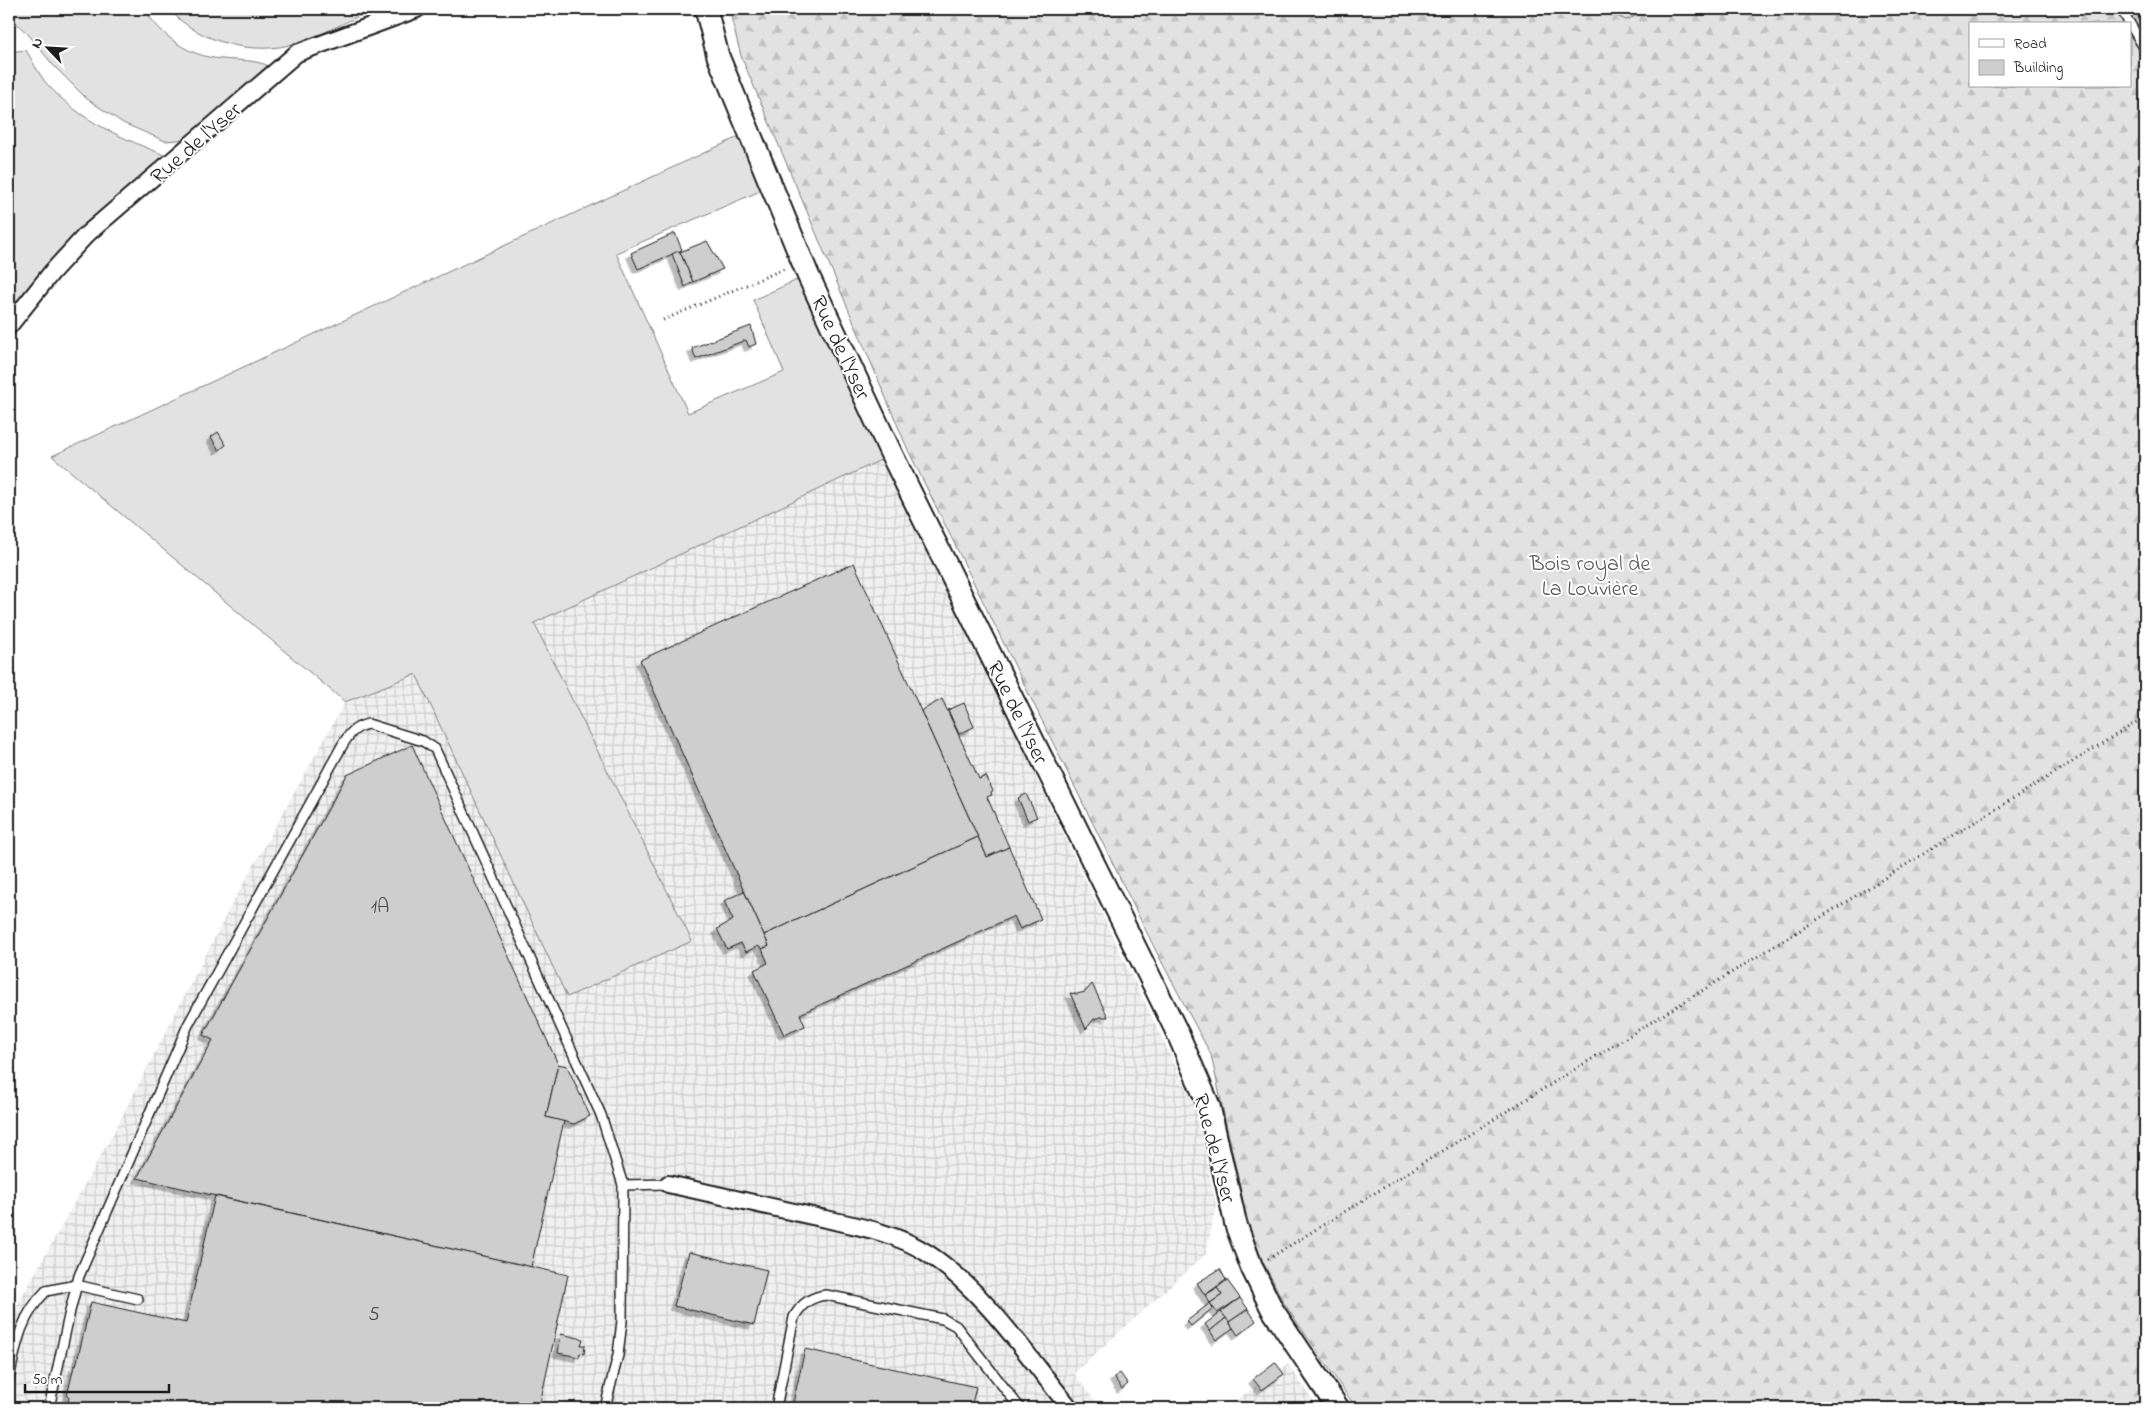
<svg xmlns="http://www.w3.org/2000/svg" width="2154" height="1417" viewBox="0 0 2154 1417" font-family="'Indie Flower',sans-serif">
	<defs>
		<pattern id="industrial-grid" width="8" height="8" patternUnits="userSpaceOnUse" patternTransform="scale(1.25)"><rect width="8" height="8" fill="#f0f0f0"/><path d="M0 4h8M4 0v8" fill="none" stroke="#cdcdcd"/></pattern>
		<pattern id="forest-firs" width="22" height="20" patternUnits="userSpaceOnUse" patternTransform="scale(1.25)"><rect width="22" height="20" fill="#e2e2e2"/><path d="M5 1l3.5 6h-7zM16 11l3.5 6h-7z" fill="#c1c1c1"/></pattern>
		<pattern id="park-crowns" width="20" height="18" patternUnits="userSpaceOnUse" patternTransform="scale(1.25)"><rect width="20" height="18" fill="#e2e2e2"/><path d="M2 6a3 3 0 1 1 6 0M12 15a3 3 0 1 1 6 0" fill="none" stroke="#c1c1c1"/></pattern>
		<filter id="shadow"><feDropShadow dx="-4.5" dy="4.5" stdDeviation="0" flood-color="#0004"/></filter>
	</defs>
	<rect width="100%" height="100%" fill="#fff"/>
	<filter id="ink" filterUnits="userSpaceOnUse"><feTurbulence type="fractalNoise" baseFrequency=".02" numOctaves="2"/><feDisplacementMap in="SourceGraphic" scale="10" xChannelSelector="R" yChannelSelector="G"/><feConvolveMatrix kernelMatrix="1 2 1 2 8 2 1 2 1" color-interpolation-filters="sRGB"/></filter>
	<g filter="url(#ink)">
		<!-- industrial -->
		<g fill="url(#industrial-grid)">
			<polygon points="885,458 1077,863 1196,1108 1216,1205 1206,1254 1074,1373 1100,1408 9,1408 9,1320 115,1130 232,904 345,702 534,623"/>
			<polygon points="1288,1364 1318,1408 1225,1408"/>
		</g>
		<!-- grass -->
		<g fill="#e2e2e2" stroke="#7f7f7f">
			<path d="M10 9H144C163 37 187 56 222 59 240 61 255 59 271 67L190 139 165 141 123 123 87 99 53 65 28 34 9 17Z"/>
			<path d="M169 9H374C349 20 323 35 296 43 255 57 197 42 169 9Z"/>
			<path d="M26 50C32 60 38 73 46 83 82 123 121 137 169 157L46 270 9 313V52Z"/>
			<polygon points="749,132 772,186 616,253 688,413 784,372 753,300 808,275 885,458 534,623 692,941 567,997 416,674 345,702 52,456"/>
		</g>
		<!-- forest -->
		<path fill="url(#forest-firs)" stroke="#7f7f7f" fill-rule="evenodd" d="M729 9H1605L1606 11 1626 20 1652 9H2145V1408H1356L1284 1303 1263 1262 1247 1219 1211 1055 1157 953 908 450 741 56ZM1970 24H2130V86H1970Z"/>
		<!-- park -->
		<polygon fill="url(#park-crowns)" stroke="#7f7f7f" points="1605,9 1652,9 1626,20 1606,11"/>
		<!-- building -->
		<g fill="#cecece" stroke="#1c1c1c" filter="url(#shadow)">
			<polygon points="675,233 682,250 638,269 631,253"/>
			<polygon points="707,241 723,269 693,282 680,252"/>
			<polygon points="678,251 680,252 693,282 685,287 672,254"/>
			<polygon points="751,326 756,344 749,347 746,340 696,359 692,348"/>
			<polygon points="218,432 226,445 219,450 211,437"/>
			<polygon points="854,563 978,837 764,935 640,660"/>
			<polygon points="942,699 979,779 986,776 993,791 991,792 992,795 987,797 1009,847 987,857 921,711"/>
			<polygon points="964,703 974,727 959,734 948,710"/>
			<polygon points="412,745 558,1064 546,1117 564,1121 531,1267 137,1178 213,1040 203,1035 347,775"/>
			<polygon points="1026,794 1037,817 1028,821 1018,798"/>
			<polygon points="978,837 987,857 1009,847 1041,919 1020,929 1014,916 800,1014 805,1026 784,1035 754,970 768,963 762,949 769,946 764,935"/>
			<polygon points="744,891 769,946 762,949 758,946 746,952 741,943 727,949 717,929 733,920 724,901"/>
			<polygon points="1092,984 1108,1017 1100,1017 1094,1019 1086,1029 1070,993 1077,994 1085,992"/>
			<polygon points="558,1064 567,1066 590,1116 574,1124 546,1117"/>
			<polygon points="215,1196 568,1275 539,1408 67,1408 69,1397 67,1396 74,1366 76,1366 91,1302 186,1323"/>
			<polygon points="689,1252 767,1270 754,1325 674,1306"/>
			<polygon points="1220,1269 1226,1280 1205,1295 1197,1283"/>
			<polygon points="1227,1280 1240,1298 1217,1313 1210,1303 1222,1295 1217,1288"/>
			<polygon points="1217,1288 1222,1295 1210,1303 1205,1295"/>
			<polygon points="1240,1298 1248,1309 1229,1322 1221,1312"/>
			<polygon points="1210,1303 1213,1308 1191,1326 1187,1321"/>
			<polygon points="1248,1309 1256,1321 1238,1335 1229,1322"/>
			<polygon points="1221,1312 1226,1318 1210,1331 1205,1324"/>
			<polygon points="1226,1318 1233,1328 1216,1340 1210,1331"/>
			<polygon points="561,1334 583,1339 581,1345 585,1345 584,1354 580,1353 579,1357 558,1353"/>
			<polygon points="805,1349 976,1387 971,1408 792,1408"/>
			<polygon points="1275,1362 1284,1374 1262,1390 1253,1379"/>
			<polygon points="1120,1373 1128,1384 1122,1389 1114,1377"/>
		</g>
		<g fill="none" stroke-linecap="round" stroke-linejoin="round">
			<!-- service casing -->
			<g stroke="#1c1c1c" stroke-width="12">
				<g id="service">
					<polyline points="2121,9 2130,24"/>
					<polyline points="2130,24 2145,49"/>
					<polyline points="623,1185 668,1184"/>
					<path d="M9 1379C16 1345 20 1317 46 1291L76 1285 138 1299"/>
					<path d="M49 1408 70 1311 79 1276 188 1025 343 744C350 733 355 727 368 724L423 741 435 749 601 1115 623 1185 622 1321 618 1355 605 1408"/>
					<path d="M776 1408 794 1317C802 1303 811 1297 826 1295L943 1319 956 1326 1020 1408"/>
				</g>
			</g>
			<!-- minor casing -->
			<g stroke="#1c1c1c" stroke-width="20">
				<g id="minor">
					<polyline points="9,326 52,272 86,235 297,53 417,9"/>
					<path d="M668 1184C716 1195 764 1205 812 1216 851 1225 893 1231 927 1253 983 1289 1028 1357 1070 1408"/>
				</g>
			</g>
			<!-- tertiary casing -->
			<g stroke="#1c1c1c" stroke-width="25">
				<polyline id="tertiary" points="706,9 718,56 808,275 890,451 1178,1034 1209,1106 1236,1225 1252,1268 1272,1309 1338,1408"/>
			</g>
			<!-- path -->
			<g stroke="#1c1c1c" stroke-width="3" stroke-dasharray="1 4" stroke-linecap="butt">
				<polyline points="663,320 784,269"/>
				<polyline points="1268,1259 2145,717"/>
			</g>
			<!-- service -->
			<use href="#service" stroke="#fff" stroke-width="9"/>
			<!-- minor -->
			<use href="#minor" stroke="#fff" stroke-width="16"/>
			<!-- tertiary -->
			<use href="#tertiary" stroke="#fff" stroke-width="21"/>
		</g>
	</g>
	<g text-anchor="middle" stroke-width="4" stroke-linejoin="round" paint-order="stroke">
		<!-- number labels -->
		<g font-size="20" fill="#484848">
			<text x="380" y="912">1A</text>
			<text x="374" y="1320">5</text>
		</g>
		<!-- street labels -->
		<g font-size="22" fill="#1c1c1c" stroke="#fff">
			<text transform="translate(195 142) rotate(-41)" y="8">Rue de l'Yser</text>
			<text transform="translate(842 347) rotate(65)" y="8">Rue de l'Yser</text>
			<text transform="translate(1019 712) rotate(64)" y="8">Rue de l'Yser</text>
			<text transform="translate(1216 1148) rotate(75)" y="8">Rue de l'Yser</text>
		</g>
		<!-- park labels -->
		<g font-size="22" fill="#575757" stroke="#fff">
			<text x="1590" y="570">Bois royal de<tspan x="1590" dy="25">La Louvière</tspan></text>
		</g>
	</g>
	<!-- margin -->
	<rect width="2154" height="1417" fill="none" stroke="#fff" stroke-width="30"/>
	<rect x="15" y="15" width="2124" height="1387" fill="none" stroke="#1c1c1c" stroke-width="2" filter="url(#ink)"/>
	<!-- legend -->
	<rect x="1969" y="22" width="162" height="65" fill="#ffffff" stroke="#a4a4a4"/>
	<rect x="1979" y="39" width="25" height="8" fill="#ffffff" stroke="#a4a4a4"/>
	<text x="2014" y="48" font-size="15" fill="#1c1c1c">Road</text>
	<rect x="1979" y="60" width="25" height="15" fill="#cecece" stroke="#a4a4a4"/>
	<text x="2014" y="72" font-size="15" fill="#1c1c1c">Building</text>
	<!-- north arrow -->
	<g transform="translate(48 48) rotate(295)" stroke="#ffffff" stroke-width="4" paint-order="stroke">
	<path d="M0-4L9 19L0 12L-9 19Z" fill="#1c1c1c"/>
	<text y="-8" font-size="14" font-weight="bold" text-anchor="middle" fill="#1c1c1c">N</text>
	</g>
	<!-- scale -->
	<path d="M25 1384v8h144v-8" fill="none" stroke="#1c1c1c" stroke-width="2.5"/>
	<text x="32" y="1384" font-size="15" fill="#1c1c1c" stroke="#ffffff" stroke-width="4" paint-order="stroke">50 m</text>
</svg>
